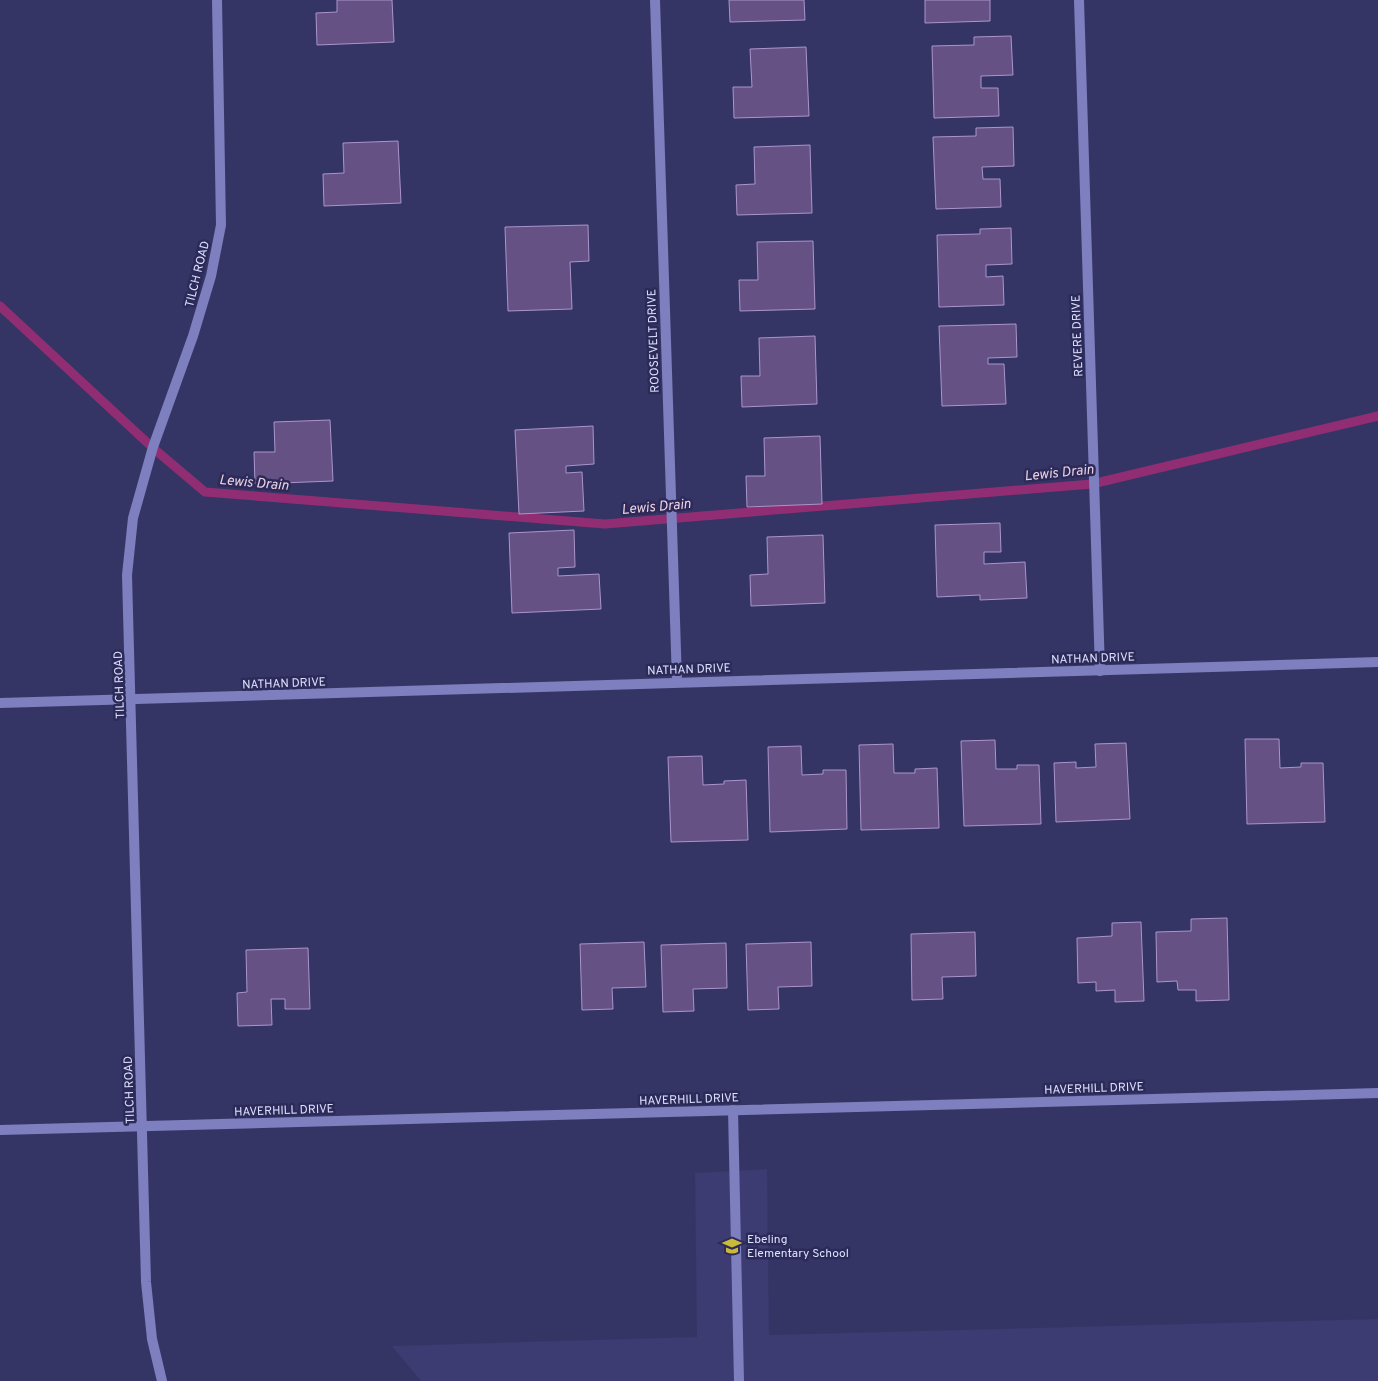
<svg xmlns="http://www.w3.org/2000/svg" width="1378" height="1381" viewBox="0 0 1378 1381" font-family="Overpass,sans-serif">
	<rect width="100%" height="100%" fill="#353565"/>
	<!-- built -->
	<polygon fill="#3c3b72" points="767,1169 769,1335 1378,1319 1378,1381 421,1381 392,1346 697,1337 695,1173"/>
	<g fill="none" stroke-linecap="round" stroke-linejoin="round">
		<!-- stream -->
		<polyline stroke="#912e73" stroke-width="9" points="0,306 153,448 205,492 605,524 1092,484 1378,416"/>
	</g>
	<!-- building -->
	<g fill="#655183" stroke="#aa95cc">
		<polygon points="337,0 392,0 394,42 317,45 316,13 337,12"/>
		<polygon points="729,0 804,0 805,20 730,22"/>
		<polygon points="925,0 990,0 990,21 925,23"/>
		<polygon points="1011,36 1013,75 981,76 981,88 998,88 999,116 934,118 932,46 974,45 974,37"/>
		<polygon points="806,47 809,116 734,118 733,87 752,87 750,49"/>
		<polygon points="1013,127 1014,166 982,167 983,179 1000,179 1001,207 936,209 933,137 976,136 976,128"/>
		<polygon points="398,141 401,203 324,206 323,174 344,173 343,143"/>
		<polygon points="810,145 812,213 737,215 736,185 755,184 754,147"/>
		<polygon points="588,225 589,261 570,262 572,309 508,311 505,227"/>
		<polygon points="1011,228 1012,264 986,265 986,277 1003,276 1004,305 939,307 937,235 980,234 980,229"/>
		<polygon points="813,241 815,309 740,311 739,280 758,280 757,242"/>
		<polygon points="1016,324 1017,357 988,358 988,364 1004,364 1006,404 942,406 939,326"/>
		<polygon points="815,336 817,404 742,407 741,376 760,376 759,338"/>
		<polygon points="330,420 333,481 255,484 254,452 275,452 274,422"/>
		<polygon points="593,426 594,464 566,466 566,473 582,472 584,511 519,514 515,430"/>
		<polygon points="820,436 822,504 747,507 746,476 765,476 764,438"/>
		<polygon points="1000,523 1001,552 984,552 984,564 1025,562 1027,598 980,600 980,595 937,597 935,525"/>
		<polygon points="574,530 575,567 558,568 558,576 599,574 601,609 512,613 509,533"/>
		<polygon points="823,535 825,603 751,606 750,575 768,574 767,537"/>
		<polygon points="1245,739 1279,739 1280,768 1301,767 1301,763 1323,763 1325,822 1247,824"/>
		<polygon points="995,740 996,769 1017,769 1017,765 1039,765 1041,824 964,826 961,741"/>
		<polygon points="1126,743 1130,819 1056,822 1054,763 1076,762 1076,768 1096,767 1095,744"/>
		<polygon points="893,744 894,773 915,773 915,769 937,768 939,828 861,830 859,745"/>
		<polygon points="801,746 802,775 823,774 823,770 846,770 847,829 770,832 768,747"/>
		<polygon points="702,756 703,785 724,784 724,781 746,780 748,840 671,842 668,757"/>
		<polygon points="1227,918 1229,1000 1196,1001 1196,990 1178,990 1177,981 1157,982 1156,932 1191,931 1191,919"/>
		<polygon points="1141,922 1144,1001 1115,1002 1115,990 1096,991 1096,982 1078,983 1077,938 1112,936 1112,923"/>
		<polygon points="975,932 976,976 942,977 943,999 912,1000 911,934"/>
		<polygon points="644,942 646,987 612,988 613,1009 582,1010 580,944"/>
		<polygon points="811,942 812,986 778,987 779,1009 748,1010 746,944"/>
		<polygon points="726,943 727,988 693,989 694,1011 663,1012 661,945"/>
		<polygon points="308,948 310,1009 285,1009 285,999 271,999 272,1025 238,1026 237,993 247,992 246,950"/>
	</g>
	<g fill="none" stroke-linecap="round" stroke-linejoin="round">
		<!-- lane -->
		<polyline stroke="#7d7fbf" stroke-width="10" points="733,1110 739,1381"/>
		<!-- street -->
		<g stroke="#7d7fbf" stroke-width="10">
			<polyline points="655,0 677,682"/>
			<polyline points="1079,0 1100,671"/>
			<polyline points="0,703 1378,662"/>
			<polyline points="0,1130 1378,1093"/>
			<polyline points="162,1381 152,1339 146,1282 127,575 133,518 153,447 193,336 211,276 221,225 217,0"/>
		</g>
	</g>
	<!-- icons -->
	<defs>
		<g id="school-bare" transform="scale(1.5)"><path d="M0-5L7-2L0 1L-7-2ZM-4 1L0 2.5L4 1V4Q0 6-4 4Z" fill="#caba39" stroke="#2c2a59" stroke-width="2.5" paint-order="stroke"/></g>
	</defs>
	<g fill-rule="evenodd">
		<use href="#school-bare" x="732" y="1246"/>
	</g>
	<g text-anchor="middle" stroke-width="5" stroke-linejoin="round" paint-order="stroke">
		<!-- street labels -->
		<g font-size="12" fill="#dde0fe" stroke="#2c2a59">
			<text transform="translate(197 274) rotate(-76)" y="4">TILCH ROAD</text>
			<text transform="translate(1077 336) rotate(-92)" y="4">REVERE DRIVE</text>
			<text transform="translate(653 341) rotate(-92)" y="4">ROOSEVELT DRIVE</text>
			<text transform="translate(1093 658) rotate(-2)" y="4">NATHAN DRIVE</text>
			<text transform="translate(689 669) rotate(-2)" y="4">NATHAN DRIVE</text>
			<text transform="translate(284 683) rotate(-2)" y="4">NATHAN DRIVE</text>
			<text transform="translate(119 685) rotate(-92)" y="4">TILCH ROAD</text>
			<text transform="translate(1094 1088) rotate(-2)" y="4">HAVERHILL DRIVE</text>
			<text transform="translate(129 1090) rotate(-92)" y="4">TILCH ROAD</text>
			<text transform="translate(689 1099) rotate(-2)" y="4">HAVERHILL DRIVE</text>
			<text transform="translate(284 1110) rotate(-2)" y="4">HAVERHILL DRIVE</text>
		</g>
		<!-- poi labels -->
		<g font-size="12" fill="#dde0fe" stroke="#2c2a59" text-anchor="start">
			<text x="747" y="1243">Ebeling<tspan x="747" dy="14">Elementary School</tspan></text>
		</g>
		<!-- water labels -->
		<g font-size="14" font-style="italic" fill="#eed3e3" stroke="#2c2a59">
			<text transform="translate(1059 472) rotate(-6)" y="5">Lewis Drain</text>
			<text transform="translate(254 482) rotate(5)" y="5">Lewis Drain</text>
			<text transform="translate(656 506) rotate(-5)" y="5">Lewis Drain</text>
		</g>
	</g>
</svg>
